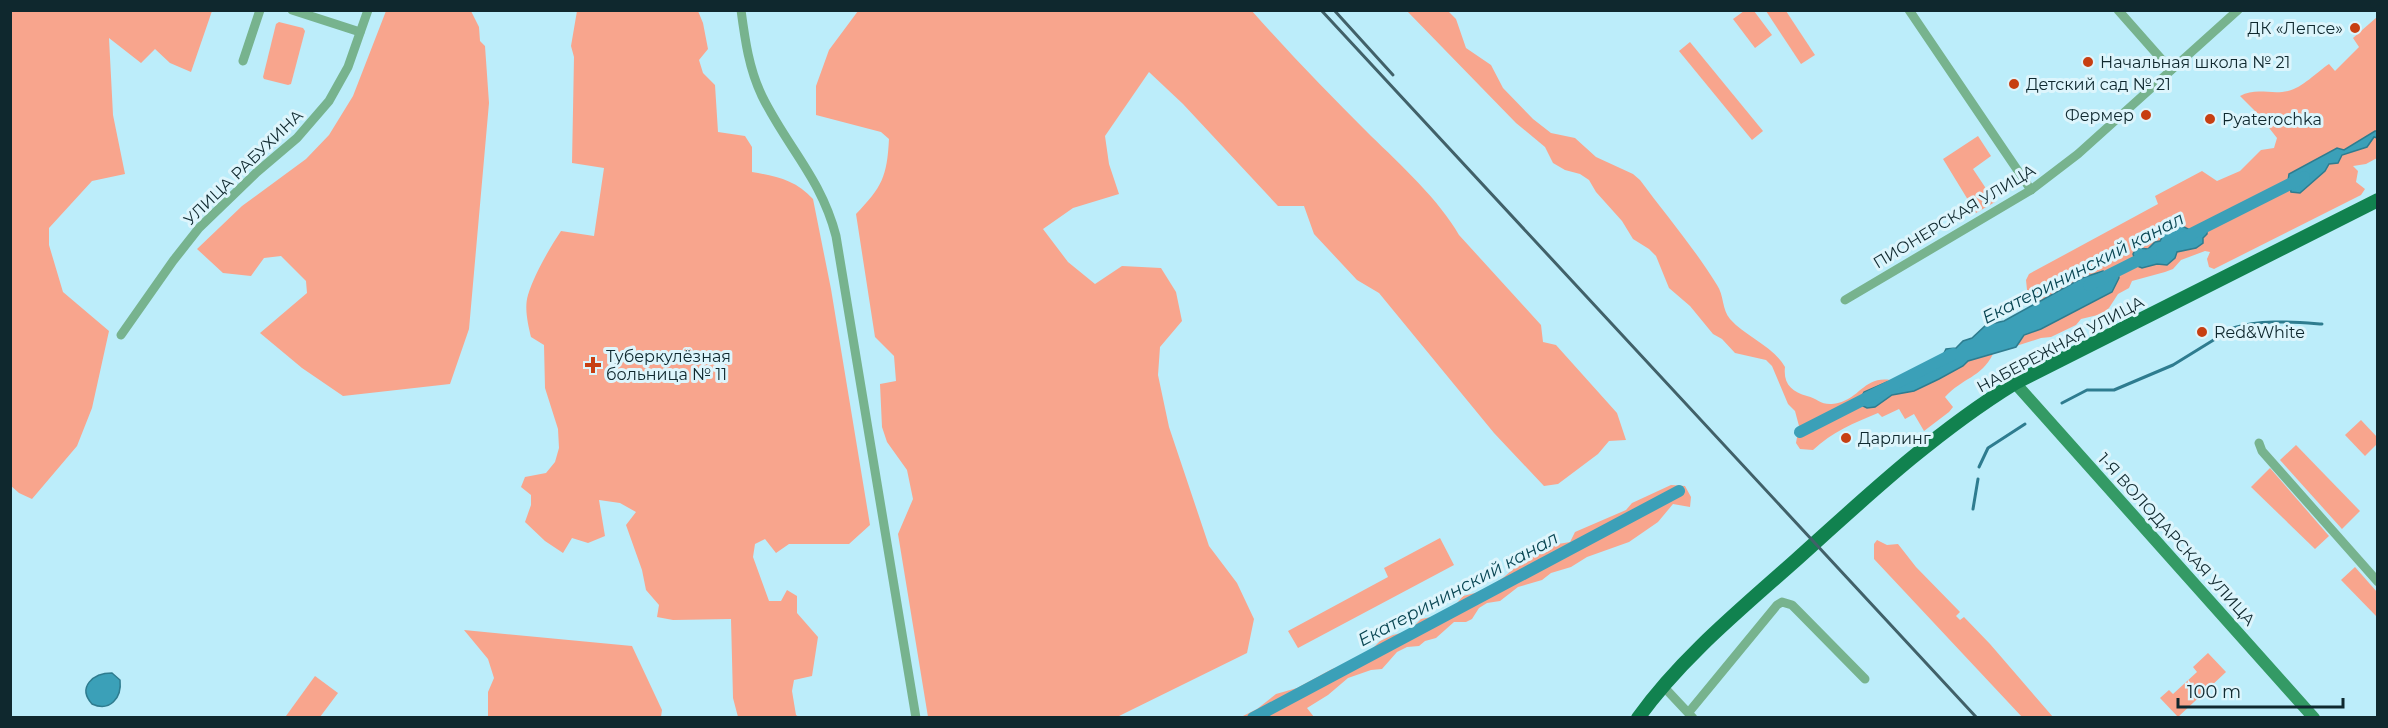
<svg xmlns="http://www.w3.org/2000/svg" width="2388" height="728" viewBox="0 0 2388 728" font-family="Montserrat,sans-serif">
	<rect width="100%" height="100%" fill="#bcedfa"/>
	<!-- green -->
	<g fill="#f8a58d">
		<polygon points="10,11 212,11 191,72 170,63 155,49 141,63 109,38 113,115 125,174 92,181 49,228 49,245 63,292 109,331 92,408 77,446 32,499 19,493 10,485"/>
		<polygon points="386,11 471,11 479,27 480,41 485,46 489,103 469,329 450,384 343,396 302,368 260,333 307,293 306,281 281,256 264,258 251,276 223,273 197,249 242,206 306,159 329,135 353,96"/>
		<path d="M577 11H698L703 23 708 49 699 60 703 73 715 85 718 132 745 136 752 147V172C776 176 796 180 813 199L831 289 870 525 849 544H789L776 553 765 539 755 544 753 557 769 601H781L787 590 797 596V613L818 637 812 676 794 680 792 691 796 715 799 717H738L733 698 731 619 673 620 657 617 659 605 646 590 642 570 626 525 636 512 620 503 599 500 605 536 588 543 572 538 563 553 545 541 525 522 531 505V495L521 487 525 477 546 473 555 462 559 448 558 429 545 388 544 345 531 337C528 324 524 308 528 295 534 275 549 249 561 231L594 236 604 168 572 163 574 57 571 46Z"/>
		<path d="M858 11H1252C1290 54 1330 95 1371 136 1400 164 1440 201 1459 235L1541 325 1543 342 1556 345 1617 413 1626 440 1609 441 1598 454 1558 484 1544 486 1494 433 1379 293 1357 280 1314 234 1304 206H1278L1183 104 1149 72 1105 136 1109 164 1119 194 1073 208 1043 229 1068 262 1095 284 1122 266 1161 268 1176 292 1182 321 1160 347 1158 375 1169 427 1209 546 1237 583 1254 619 1247 653 1117 717H928L898 534 913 499 907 470 887 442 882 427 880 384 896 381 894 356 875 337 856 214C882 187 887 177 889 139L881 132 816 115V86L829 50Z"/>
		<path d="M1407 11H1448L1456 19 1466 48 1491 65 1503 88 1533 119 1551 133 1575 138 1596 157 1633 174 1640 180C1665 214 1695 249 1717 285 1724 295 1722 310 1730 319 1746 337 1773 346 1785 367 1783 384 1792 392 1807 396 1819 399 1822 407 1838 403 1862 397 1865 373 1896 381L1887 382 1864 393 1875 407 1892 395 1914 391 1939 379 1963 366 1968 361 1993 354C1981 378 1962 378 1945 397L1953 407 1949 412 1924 431 1914 414 1905 419 1899 409 1882 417 1878 413C1854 423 1832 432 1813 450L1800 449 1796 443 1799 426 1795 411 1788 404 1772 366 1766 360 1735 353 1722 339 1713 334 1690 306 1669 288 1656 256 1649 249 1633 239 1622 221 1596 192 1589 180 1580 174 1565 170 1553 163 1545 147 1516 123Z"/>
		<polygon points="1744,11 1754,11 1772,35 1755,48 1733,19"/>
		<polygon points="1766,11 1786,11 1815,55 1801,64"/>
		<path d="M2377 17V158L2366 164 2353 166 2358 171 2356 182 2365 189 2361 195 2214 269 2209 267 2207 259 2210 252 2205 251 2181 260 2173 269 2165 272 2132 281 2129 288 2118 294 2109 308 2102 314 2081 319 2076 325 2051 337 2041 338 2016 346 2024 335 2041 329 2112 292 2117 272 2109 280 2104 278 2102 271 2082 278 2036 303 2028 299 2026 280 2029 274 2158 204 2155 196 2202 171 2217 181 2240 171 2261 150 2274 148 2277 138 2259 115 2240 96C2256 87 2271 95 2288 91 2302 88 2317 72 2329 64L2335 71 2359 47 2353 38Z"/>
		<polygon points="279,22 303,28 305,31 291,84 288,85 264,79 263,77 276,24"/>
		<polygon points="1690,42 1763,131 1752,140 1679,51"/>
		<polygon points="1978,136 1991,156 1973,169 1995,202 1976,213 1943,159"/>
		<polygon points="2361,420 2377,437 2377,444 2365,456 2345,435"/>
		<polygon points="2296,445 2360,511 2342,529 2280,460"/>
		<polygon points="2270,468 2329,536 2315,549 2251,487"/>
		<polygon points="1671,485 1685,486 1691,497 1690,507 1673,504 1658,522 1629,542 1587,557 1571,567 1551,573 1542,580 1518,587 1500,601 1487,603 1479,608 1472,619 1466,622 1454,622 1436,638 1425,641 1419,646 1407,647 1397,652 1382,669 1371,670 1348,678 1328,695 1307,708 1314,717 1241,717 1257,709 1276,694 1297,688 1332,669 1347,664 1370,651 1380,641 1393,635 1409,631 1421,619 1441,615 1452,609 1463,596 1483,591 1504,577 1518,565 1521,558 1546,546 1570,542 1575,532 1626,510 1632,503"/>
		<polygon points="1440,538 1454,565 1298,648 1288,631 1388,577 1384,568"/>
		<polygon points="1877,540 1887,545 1898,544 1916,567 1960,612 1956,616 1960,620 1964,617 1990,644 2053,717 2022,717 1874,559 1874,544"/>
		<polygon points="2355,567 2377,592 2377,617 2341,580"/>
		<polygon points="464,630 632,646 662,710 661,717 488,717 488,692 494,678 488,659"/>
		<polygon points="2208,653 2226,672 2178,717 2160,698 2169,690 2173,694 2197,672 2193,667"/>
		<polygon points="315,676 338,693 320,717 288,717 286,716"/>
	</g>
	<!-- water -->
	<g fill="#3ba0b8" stroke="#2e7c8f" stroke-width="1.5">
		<polygon points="2375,131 2377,131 2377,138 2374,137 2367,147 2342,155 2338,163 2329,164 2325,171 2300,193 2291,192 2288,181 2289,174 2337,148 2344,150"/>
		<polygon points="2180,221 2184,227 2198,234 2207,228 2207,234 2203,238 2203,243 2196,248 2177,252 2175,258 2167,265 2157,264 2142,268 2137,266 2133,254 2135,250 2139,248 2148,249 2155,242 2160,241 2169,224"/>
		<polygon points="2103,271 2104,278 2109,280 2118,272 2119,278 2112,292 2041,329 2024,335 2016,347 1968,361 1963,366 1939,379 1914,391 1892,395 1875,407 1867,408 1861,405 1861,398 1864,392 1887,382 1902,382 1916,376 1921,371 1938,365 1946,349 1956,348 1963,341 1972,338 1986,325 2004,321 2082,278"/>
		<path d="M112 673 120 680C122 698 110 712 92 704 77 687 93 673 112 673Z"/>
	</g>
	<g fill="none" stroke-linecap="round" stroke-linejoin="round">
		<!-- stream -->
		<g stroke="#2e7c8f" stroke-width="3">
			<path d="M2062 403 2087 390H2114L2173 365 2233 328C2260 319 2293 322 2322 324"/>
			<polyline points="1979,467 1988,448 2025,424"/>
			<polyline points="1973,509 1978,479"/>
		</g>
		<!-- canal -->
		<g stroke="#3ba0b8" stroke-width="12">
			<polyline points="2183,238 2304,177"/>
			<polyline points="2089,285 2151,254"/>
			<polyline points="1800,432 1953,354"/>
			<polyline points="1253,718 1679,491"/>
		</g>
		<!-- street -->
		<g stroke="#77b38e" stroke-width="9">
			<polyline points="292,10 360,32"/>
			<path d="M741 10C745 40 749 69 762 96 787 147 821 178 836 236L916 718"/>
			<polyline points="1909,10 2031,190"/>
			<polyline points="2118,10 2171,70"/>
			<polyline points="243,61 260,10"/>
			<polyline points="1845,300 2031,190 2078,154 2238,10"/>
			<polyline points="121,335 173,261 199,228 257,172 297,138 329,101 348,67 368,10"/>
			<polyline points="2259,443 2262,451 2378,582"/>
			<polyline points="1663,686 1693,718"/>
			<polyline points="1689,712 1777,605 1782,602 1792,605 1799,612 1865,679"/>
		</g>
		<!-- secondary -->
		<polyline stroke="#349a65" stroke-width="12" points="2015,383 2314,718"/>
		<!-- primary -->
		<path stroke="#11824f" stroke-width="14" d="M1638 718C1681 658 1741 609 1796 560 1867 496 1934 433 2015 383L2378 200"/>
		<!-- rail -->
		<g stroke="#416169" stroke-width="3">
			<polyline points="1321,10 1977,718"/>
			<polyline points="1334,10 1393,75"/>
		</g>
	</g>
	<!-- markers -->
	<g fill="#c73f12" stroke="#ddf5fc" stroke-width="2">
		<circle cx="2355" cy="28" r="6"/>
		<circle cx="2088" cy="62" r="6"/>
		<circle cx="2014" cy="84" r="6"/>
		<circle cx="2146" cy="115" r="6"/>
		<circle cx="2210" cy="119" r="6"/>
		<circle cx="2202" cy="332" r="6"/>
		<path d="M590 356h6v6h6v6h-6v6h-6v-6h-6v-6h6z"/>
		<circle cx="1846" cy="438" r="6"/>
	</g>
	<g text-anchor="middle" stroke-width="6" stroke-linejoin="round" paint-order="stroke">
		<!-- poi labels -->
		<g font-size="16" fill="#0f282e" stroke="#ddf5fc" text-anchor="start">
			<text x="2343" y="34" text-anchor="end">ДК «Лепсе»</text>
			<text x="2100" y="68">Начальная школа № 21</text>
			<text x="2026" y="90">Детский сад № 21</text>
			<text x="2134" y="121" text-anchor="end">Фермер</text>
			<text x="2222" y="125">Pyaterochka</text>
			<text x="2214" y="338">Red&amp;White</text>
			<text x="606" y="362">Туберкулёзная<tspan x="606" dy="18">больница № 11</tspan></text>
			<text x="1858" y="444">Дарлинг</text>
		</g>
		<!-- street labels -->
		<g font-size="16" fill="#0f282e" stroke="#ddf5fc">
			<text transform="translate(243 167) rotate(-44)" y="6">УЛИЦА РАБУХИНА</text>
			<text transform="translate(1954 216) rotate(-31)" y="6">ПИОНЕРСКАЯ УЛИЦА</text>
			<text transform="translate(2060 344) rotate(-28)" y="6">НАБЕРЕЖНАЯ УЛИЦА</text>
			<text transform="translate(2177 539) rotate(48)" y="6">1-Я ВОЛОДАРСКАЯ УЛИЦА</text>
		</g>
		<!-- water labels -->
		<g font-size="18" font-style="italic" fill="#094653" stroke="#ddf5fc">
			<text transform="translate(2083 268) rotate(-27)" y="6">Екатерининский канал</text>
			<text transform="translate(1458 589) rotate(-28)" y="6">Екатерининский канал</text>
		</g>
	</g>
	<!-- border -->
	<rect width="2388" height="728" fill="none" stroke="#0f282e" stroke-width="24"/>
	<!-- scale -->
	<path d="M2178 698v9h165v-9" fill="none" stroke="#0f282e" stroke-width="3"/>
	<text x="2187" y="698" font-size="18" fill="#0f282e" stroke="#ddf5fc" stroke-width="4.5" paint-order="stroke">100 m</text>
</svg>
